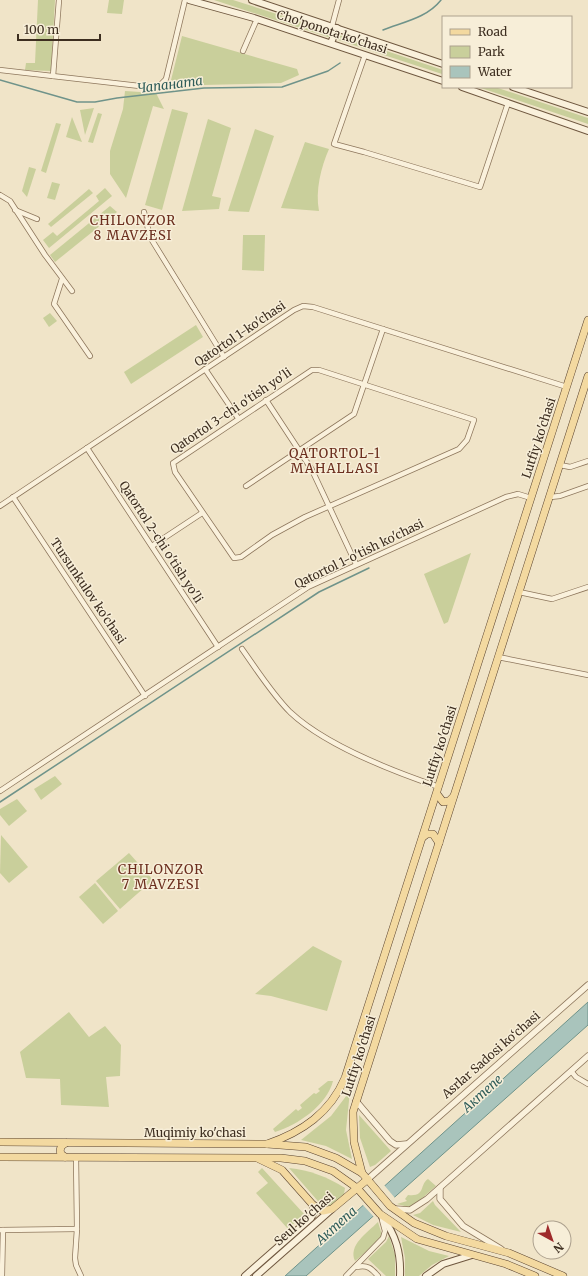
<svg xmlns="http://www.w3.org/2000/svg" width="588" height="1276" viewBox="0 0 588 1276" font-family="Merriweather,serif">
	<rect width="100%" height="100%" fill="#f0e4c8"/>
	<!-- green -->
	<g fill="#c9cf9b">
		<polygon points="38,0 55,0 51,71 25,70 26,63 35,63"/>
		<polygon points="109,0 124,0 122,14 107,13"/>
		<polygon points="214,0 233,0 333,32 331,38"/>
		<polygon points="339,35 443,70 442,74 338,40"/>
		<polygon points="182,36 297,69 299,75 281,83 203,85 169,88"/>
		<polygon points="478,87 495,87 588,118 588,124"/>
		<polygon points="125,91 156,93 164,109 153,106 126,198 110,174 110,151 123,109"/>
		<polygon points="94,108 85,135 80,110"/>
		<polygon points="172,109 188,113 162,210 145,205"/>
		<polygon points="98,113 102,114 93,143 88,142"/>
		<polygon points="72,117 82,142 66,137"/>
		<polygon points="208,119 231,128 212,196 221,198 219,209 182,211"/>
		<polygon points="56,123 61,124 46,173 41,171"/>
		<polygon points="255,129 274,136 249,212 228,211"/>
		<path d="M305 142 329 149C321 167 315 191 319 211L281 208Z"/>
		<polygon points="29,167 36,169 27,197 22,191"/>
		<polygon points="52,182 60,184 55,200 47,198"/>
		<polygon points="105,188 112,196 49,248 43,240 53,232 57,236 99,201 96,196"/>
		<polygon points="89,189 93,193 51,227 48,224"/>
		<polygon points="110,206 117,212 55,262 50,255"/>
		<polygon points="243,235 265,235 264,271 242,270"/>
		<polygon points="50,313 57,321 49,327 43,318"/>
		<polygon points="196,325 203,337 131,384 124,372"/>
		<polygon points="471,553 448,622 444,624 424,574"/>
		<polygon points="55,776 62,784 41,800 34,789"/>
		<polygon points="17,799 27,811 9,826 0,815 0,809"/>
		<polygon points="1,835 28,867 9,883 0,873"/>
		<polygon points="129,853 153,880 137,894 129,885 137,894 120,909 96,881"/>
		<polygon points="95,883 118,911 103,924 79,897"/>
		<polygon points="313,946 342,961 327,1011 271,996 255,994"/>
		<polygon points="69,1012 89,1037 105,1026 121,1045 120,1076 106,1077 109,1107 61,1105 60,1079 26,1078 20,1052"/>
		<path d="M328 1081H333C327 1105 298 1125 275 1132L273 1129 296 1109 298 1111 302 1108 300 1105 314 1093 316 1094 320 1091 318 1089Z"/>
		<polygon points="350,1091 346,1130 352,1159 326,1146 301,1140 331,1116"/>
		<polygon points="359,1115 391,1151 375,1165 370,1167 360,1138"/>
		<polygon points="262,1168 304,1214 288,1229 256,1193 268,1183 258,1172"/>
		<path d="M289 1168C310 1170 327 1177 345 1188L344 1194 329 1207 324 1208Z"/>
		<path d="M428 1179 436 1186 413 1206 408 1207 397 1204 407 1201 405 1199 408 1195C426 1197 419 1185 428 1179Z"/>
		<polygon points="433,1201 435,1205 461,1232 433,1225 413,1215 420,1213"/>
		<path d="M378 1222 382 1235 379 1241 355 1261C348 1245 367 1233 378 1222Z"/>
		<polygon points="389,1236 395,1255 395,1276 386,1276 368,1259 386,1242"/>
		<polygon points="401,1237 429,1251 449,1256 432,1265 419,1276 405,1276 405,1258"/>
	</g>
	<!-- water -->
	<polygon fill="#a9c4bc" stroke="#6f938a" points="588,1002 588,1025 306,1276 285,1276"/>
	<!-- pier -->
	<polygon fill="#f0e4c8" points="384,1185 395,1198 374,1217 362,1204"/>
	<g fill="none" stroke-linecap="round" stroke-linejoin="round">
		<!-- stream -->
		<g stroke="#6f938a" stroke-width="1.5">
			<path d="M383 30C403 22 427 18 441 0"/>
			<polyline points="0,80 77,102 95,102 117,98 204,88 282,87 328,71 340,63"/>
			<polyline points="0,802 319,592 369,568"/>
		</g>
		<!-- minor casing -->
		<g stroke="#8d765c" stroke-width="6">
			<g id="minor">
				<polyline points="332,26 339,0"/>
				<polyline points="243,51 257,19"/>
				<polyline points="365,55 334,144 364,152 480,187 508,103"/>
				<polyline points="0,70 157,88 166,79 185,0"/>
				<polyline points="53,76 59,0"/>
				<polyline points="0,195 10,201 45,255 72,291"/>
				<polyline points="15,210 37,219"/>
				<polyline points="144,212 150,237 224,357"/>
				<polyline points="62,279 54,304 90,356"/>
				<polyline points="205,369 238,418"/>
				<polygon points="312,370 319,370 474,420 467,440 459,449 305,517 272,535 241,557 234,558 175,472 173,463"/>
				<polyline points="266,400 312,470 356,564"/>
				<polyline points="87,448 218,647"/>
				<polyline points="560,465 570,467 588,461"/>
				<polyline points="246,486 354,414 383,329"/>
				<polyline points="13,497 145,696"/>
				<polyline points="550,497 560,496 588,486"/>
				<polyline points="0,506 294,310 303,306 313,307 567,387"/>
				<polyline points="152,546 202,513"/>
				<polyline points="519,592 552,599 588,587"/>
				<path d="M242 649C257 670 272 694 290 712 326 746 392 771 439 787"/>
				<polyline points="498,657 588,675"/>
				<polyline points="0,791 308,587 506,497 518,494 531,498"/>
				<polyline points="571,1071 576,1077 588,1084"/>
				<polyline points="76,1157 77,1229 75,1258 76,1265 81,1276"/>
				<polyline points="0,1230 77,1229"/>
				<path d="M357 1267C367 1264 372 1269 378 1276"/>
				<polyline points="2,1276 3,1230"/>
				<polyline points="346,1276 383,1238 385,1231 382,1220"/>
			</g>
		</g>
		<!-- tertiary casing -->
		<g stroke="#8d765c" stroke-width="7">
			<g id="tertiary">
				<polyline points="356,1101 390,1141 396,1145 406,1144"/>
				<polyline points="368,1179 588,985"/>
				<polyline points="440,1188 440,1199 463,1226 501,1249"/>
				<polyline points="396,1209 410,1210 427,1199 588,1056"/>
			</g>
		</g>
		<!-- secondary casing -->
		<g stroke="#6f573f" stroke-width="8">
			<g id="secondary">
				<polyline points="189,0 254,18 443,81"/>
				<polyline points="252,0 443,64"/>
				<polyline points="331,43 337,28"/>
				<polyline points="462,87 588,131"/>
				<polyline points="513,87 588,112"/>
				<path d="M382 1217C396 1235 401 1253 400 1276"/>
				<polyline points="245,1276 311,1218 314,1212 313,1205"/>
				<polyline points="256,1276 332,1209"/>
				<polyline points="426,1276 443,1264 472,1255"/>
			</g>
		</g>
		<!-- primary casing -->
		<g stroke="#5b4430" stroke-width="8">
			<g id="primary">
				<polyline points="437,794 443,802 449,801 453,797"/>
				<polyline points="423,837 427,834 433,834 439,843"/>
				<polyline points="0,1142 267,1144 306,1147 336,1158 362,1173 390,1206 414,1223 446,1236 509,1253 563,1276"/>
				<path d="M267 1144C302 1132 330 1113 345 1078L588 320"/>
				<polyline points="0,1157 281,1158 305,1161 333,1171 357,1188 380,1214 417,1239 506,1264 535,1276"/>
				<path d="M65 1157 61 1154C59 1149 61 1145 66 1143"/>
				<polyline points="259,1159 282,1170 313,1205 323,1211 332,1209 368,1179"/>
				<polyline points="362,1173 354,1142 353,1112 588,376"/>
			</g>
		</g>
		<!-- minor -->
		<use href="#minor" stroke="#faf1dc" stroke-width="4.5"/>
		<!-- tertiary -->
		<use href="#tertiary" stroke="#faf1dc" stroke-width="5.5"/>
		<!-- secondary -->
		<use href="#secondary" stroke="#faf1dc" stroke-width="6"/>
		<!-- primary -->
		<use href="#primary" stroke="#f3d9a0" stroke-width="7"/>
	</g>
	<g text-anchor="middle" stroke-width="3" stroke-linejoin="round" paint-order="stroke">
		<!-- street labels -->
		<g font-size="12" fill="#3d2e20" stroke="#f7eed8">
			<text transform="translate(332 32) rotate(18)" y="4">Cho'ponota ko'chasi</text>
			<text transform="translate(240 334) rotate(-34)" y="4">Qatortol 1-ko'chasi</text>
			<text transform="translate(231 411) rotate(-34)" y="4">Qatortol 3-chi o'tish yo'li</text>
			<text transform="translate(539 438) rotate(-72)" y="4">Lutfiy ko'chasi</text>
			<text transform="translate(161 542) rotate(57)" y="4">Qatortol 2-chi o'tish yo'li</text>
			<text transform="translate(359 554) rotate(-26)" y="4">Qatortol 1-o'tish ko'chasi</text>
			<text transform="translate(88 591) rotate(56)" y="4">Tursunkulov ko'chasi</text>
			<text transform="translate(440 746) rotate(-72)" y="4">Lutfiy ko'chasi</text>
			<text transform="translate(491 1055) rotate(-41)" y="4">Asrlar Sadosi ko‘chasi</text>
			<text transform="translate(359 1056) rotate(-72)" y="4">Lutfiy ko'chasi</text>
			<text x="195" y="1137">Muqimiy ko'chasi</text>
			<text transform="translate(304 1219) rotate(-41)" y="4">Seul ko'chasi</text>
		</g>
		<!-- water labels -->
		<g font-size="13" font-style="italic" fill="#2f5d5a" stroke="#f7eed8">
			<text transform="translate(170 84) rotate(-7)" y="5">Чапаната</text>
			<text transform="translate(482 1093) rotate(-42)" y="5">Актепе</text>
			<text transform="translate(336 1225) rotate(-42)" y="5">Актепа</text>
		</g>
		<!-- neighbourhood labels -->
		<g font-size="13" letter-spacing="1" fill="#6b2e1e" stroke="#f7eed8">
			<text x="133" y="225">CHILONZOR<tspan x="133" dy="15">8 MAVZESI</tspan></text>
			<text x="335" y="458">QATORTOL-1<tspan x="335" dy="15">MAHALLASI</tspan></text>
			<text x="161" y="874">CHILONZOR<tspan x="161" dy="15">7 MAVZESI</tspan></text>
		</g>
	</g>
	<!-- legend -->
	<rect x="442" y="16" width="130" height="72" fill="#f7eed8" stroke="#ada18e"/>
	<rect x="450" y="29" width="20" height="6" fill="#f3d9a0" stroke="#ada18e"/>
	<text x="478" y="36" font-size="12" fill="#3d2e20">Road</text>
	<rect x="450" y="46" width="20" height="12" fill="#c9cf9b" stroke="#ada18e"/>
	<text x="478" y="56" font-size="12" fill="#3d2e20">Park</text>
	<rect x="450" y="66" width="20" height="12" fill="#a9c4bc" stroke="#ada18e"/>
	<text x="478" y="76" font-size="12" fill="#3d2e20">Water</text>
	<!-- north arrow -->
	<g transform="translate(552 1240) rotate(140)"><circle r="19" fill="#f7eed8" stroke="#ada18e"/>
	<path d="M0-3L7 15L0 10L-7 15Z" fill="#9e2a2b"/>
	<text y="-6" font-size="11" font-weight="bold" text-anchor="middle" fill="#3d2e20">N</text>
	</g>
	<!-- scale -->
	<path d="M18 34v6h82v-6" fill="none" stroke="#3d2e20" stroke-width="2"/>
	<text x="24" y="34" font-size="12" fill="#3d2e20" stroke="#f7eed8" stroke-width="3" paint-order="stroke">100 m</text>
</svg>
